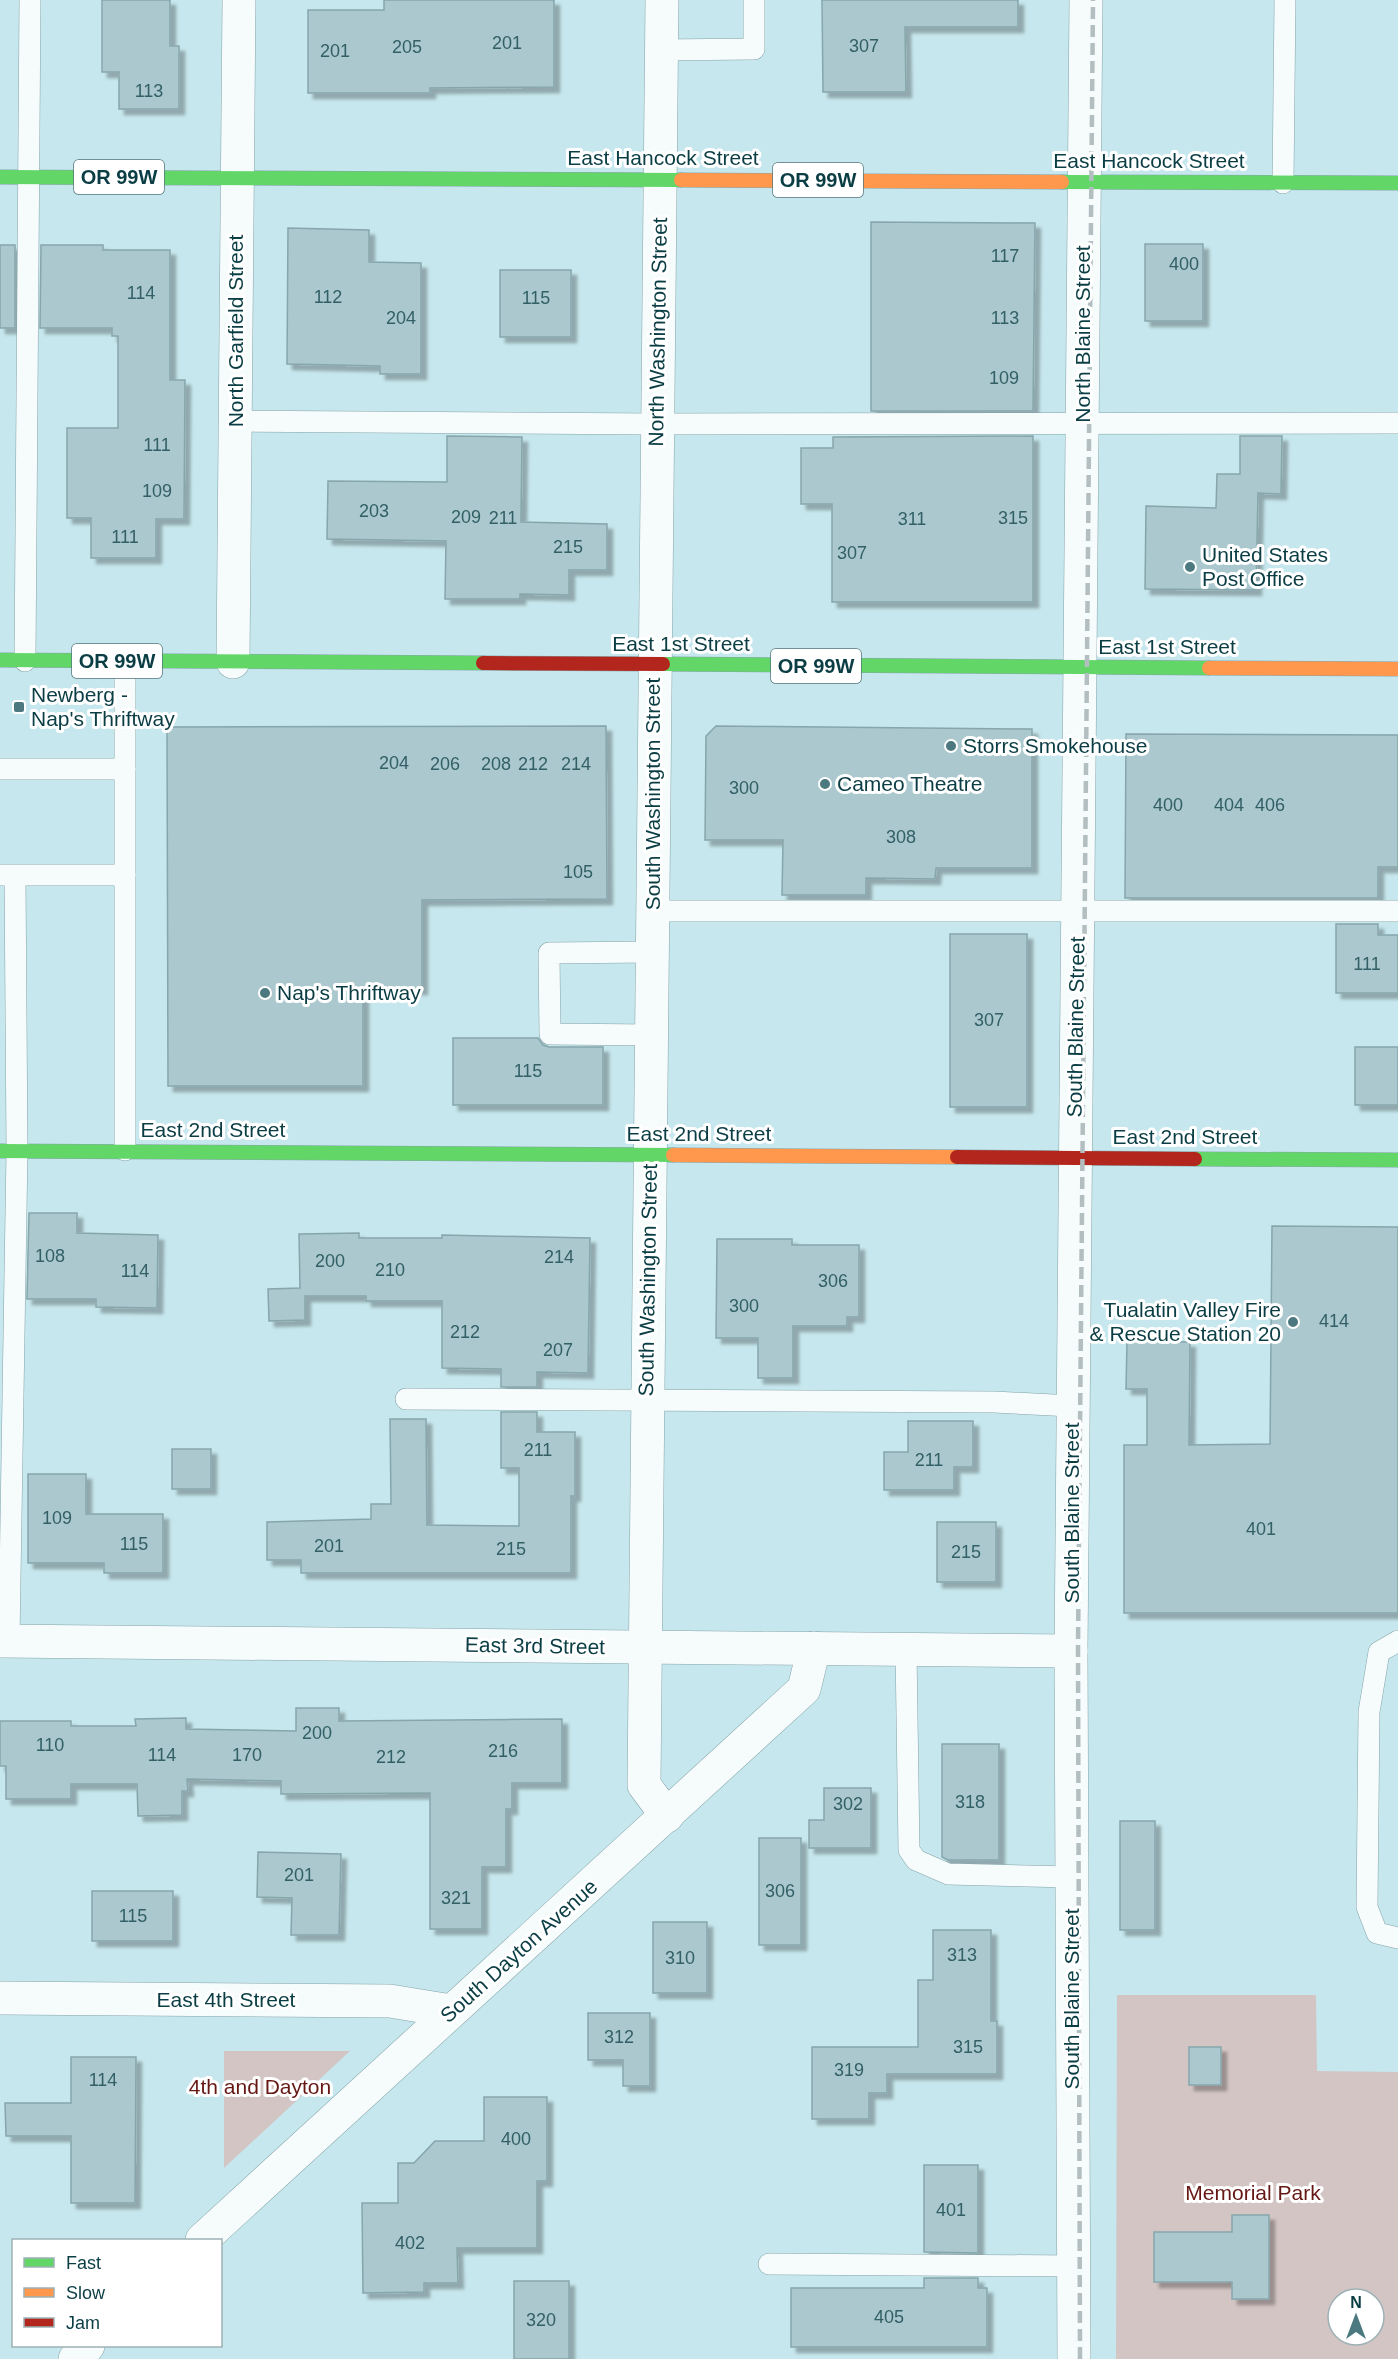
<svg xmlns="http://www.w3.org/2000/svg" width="1398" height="2359" viewBox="0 0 1398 2359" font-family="Arial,sans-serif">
	<defs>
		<filter id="shadow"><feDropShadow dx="5.5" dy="5.5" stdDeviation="1.5" flood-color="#0004"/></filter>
	</defs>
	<rect width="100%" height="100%" fill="#c6e7ed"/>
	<!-- green -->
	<g fill="#d3c5c4" fill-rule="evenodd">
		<path d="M1117 1995H1316L1317 2071 1398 2072V2359H1116ZM1338 2299H1374V2335H1338Z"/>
		<polygon points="224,2051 350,2051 224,2168"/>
	</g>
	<!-- building -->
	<g fill="#aac8cd" stroke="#86a6ac" stroke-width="1.5" filter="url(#shadow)">
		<polygon points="102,0 170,0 170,46 179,46 179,109 119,109 119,72 102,72"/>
		<polygon points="384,0 554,0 554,87 430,88 430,93 308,93 308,10 384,10"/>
		<polygon points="822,0 1018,0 1018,27 905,27 906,92 823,92"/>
		<polygon points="871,222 1035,223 1033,411 871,411"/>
		<polygon points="288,228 369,230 369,262 421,263 421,374 380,374 380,366 287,364"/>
		<rect x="1145" y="244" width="58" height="77"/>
		<rect x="0" y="245" width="15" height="83"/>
		<polygon points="41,245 103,245 103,250 170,250 170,380 185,380 184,519 156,519 156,558 91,558 91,518 67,518 67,428 118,428 118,336 112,336 112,328 40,328"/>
		<rect x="500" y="270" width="71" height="67"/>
		<polygon points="447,436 522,437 521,522 607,524 607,570 569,570 569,595 520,594 520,599 445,599 446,541 327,539 328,481 447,482"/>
		<polygon points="1033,436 1033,602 832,602 832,504 801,504 801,448 833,448 833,437"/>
		<polygon points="1240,436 1282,436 1281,494 1258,493 1256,590 1145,589 1146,506 1216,508 1217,474 1240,474"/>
		<polygon points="606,726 607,899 422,900 422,989 363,989 363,1086 168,1086 167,727"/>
		<polygon points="716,726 1032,729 1032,868 936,868 935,879 866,878 866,895 782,895 783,840 705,840 706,736"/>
		<polygon points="1126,734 1398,735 1398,867 1378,867 1378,898 1125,898"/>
		<polygon points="1336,924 1378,924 1378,935 1398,935 1398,993 1336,993"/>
		<rect x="950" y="934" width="77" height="173"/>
		<polygon points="453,1038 538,1038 543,1045 549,1047 603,1047 603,1105 453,1105"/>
		<rect x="1355" y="1047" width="43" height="58"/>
		<polygon points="29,1213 77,1213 77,1233 158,1235 157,1308 96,1307 96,1299 27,1299"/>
		<polygon points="1272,1226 1398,1227 1398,1613 1124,1613 1124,1445 1147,1445 1147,1389 1126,1389 1127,1341 1190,1342 1189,1445 1270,1444"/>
		<polygon points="359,1233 359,1238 442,1238 442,1235 590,1238 588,1373 537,1372 537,1387 501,1387 501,1369 442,1368 442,1301 366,1301 366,1296 305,1296 305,1320 269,1321 268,1289 300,1288 299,1234"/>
		<polygon points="717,1239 792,1239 792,1245 859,1245 859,1317 847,1317 847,1326 793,1326 793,1378 758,1378 758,1338 716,1338"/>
		<polygon points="501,1412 537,1412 537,1432 575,1432 575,1496 571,1496 571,1573 301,1573 301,1560 267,1560 267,1522 371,1519 371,1504 391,1504 390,1419 426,1419 427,1525 519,1526 519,1468 501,1468"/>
		<polygon points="908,1421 973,1421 973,1467 954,1467 954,1490 884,1490 884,1452 908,1452"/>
		<rect x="172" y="1449" width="39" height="40"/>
		<polygon points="28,1474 86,1474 86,1514 163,1514 163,1573 104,1573 104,1563 28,1563"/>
		<rect x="937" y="1522" width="59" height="60"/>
		<polygon points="296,1708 339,1708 339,1721 562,1719 562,1783 512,1783 512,1809 506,1809 506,1867 482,1867 482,1929 430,1929 430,1793 281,1794 281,1781 187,1779 188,1791 182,1791 182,1815 138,1816 137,1784 71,1784 71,1799 6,1799 6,1766 0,1766 0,1721 71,1721 71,1726 136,1726 135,1719 186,1718 186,1729 296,1731"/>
		<polygon points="942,1744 999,1744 999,1860 948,1860 942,1857"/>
		<polygon points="824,1788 871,1788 871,1848 809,1848 809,1820 824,1820"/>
		<rect x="1120" y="1821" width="35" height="109"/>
		<rect x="759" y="1838" width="42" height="107"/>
		<polygon points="258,1852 341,1854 339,1935 291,1935 292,1898 257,1897"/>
		<rect x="92" y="1891" width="81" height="50"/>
		<rect x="653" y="1922" width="54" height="71"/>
		<polygon points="933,1930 991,1930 991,2021 997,2021 997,2074 887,2074 887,2093 869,2093 869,2119 812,2119 812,2047 918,2047 918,1980 933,1980"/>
		<polygon points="588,2013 650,2013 650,2086 623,2086 623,2060 588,2060"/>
		<rect x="1189" y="2047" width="32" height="38"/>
		<polygon points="71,2057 136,2057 135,2203 71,2203 71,2136 6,2136 5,2103 71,2103"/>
		<polygon points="484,2097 547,2097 547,2181 537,2181 537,2248 457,2248 458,2283 424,2283 424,2292 363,2293 362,2203 398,2203 398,2163 414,2163 435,2141 484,2141"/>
		<polygon points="924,2165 978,2165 978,2253 924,2252"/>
		<polygon points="1232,2215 1269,2215 1269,2299 1232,2299 1232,2282 1154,2282 1154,2232 1232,2232"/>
		<polygon points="924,2278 978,2278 978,2288 987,2288 987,2347 791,2347 791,2288 924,2288"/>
		<rect x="514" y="2281" width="55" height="78"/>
	</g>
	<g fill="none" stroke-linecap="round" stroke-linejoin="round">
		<!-- lane casing -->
		<g stroke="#84a4a9" stroke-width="22">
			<g id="lane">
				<polyline points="661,50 754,49 754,0"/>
				<polyline points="1283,183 1285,0"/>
				<polyline points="235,421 657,424 1398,423"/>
				<polyline points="25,661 30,0"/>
				<polyline points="0,769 125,769"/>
				<polyline points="0,875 125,875"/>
				<polyline points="652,911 1398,911"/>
				<polyline points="651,1035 550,1034 549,953 651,952"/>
				<polyline points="125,1150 125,661"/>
				<polyline points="406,1399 994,1402 1072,1406"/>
				<polyline points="9,1641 17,1151 15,876"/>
				<polyline points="1398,1641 1379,1652 1369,1712 1367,1907 1377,1933 1398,1938"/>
				<polyline points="906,1649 909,1850 916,1860 948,1874 1072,1877"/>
				<polyline points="769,2264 1074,2266"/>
			</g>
		</g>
		<!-- street casing -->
		<g stroke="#84a4a9" stroke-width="34">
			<g id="street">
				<polyline points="662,0 644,1785 667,1816"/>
				<polyline points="233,662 239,0"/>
				<polyline points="0,1641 1071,1651"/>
				<polyline points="0,1998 390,2001 451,2011"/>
				<polyline points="202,2240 804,1689 814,1648"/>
				<polyline points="75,2359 88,2346"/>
				<polyline points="1074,2359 1071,1651 1086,0"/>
			</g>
		</g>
		<!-- fast casing -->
		<g stroke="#84a4a9" stroke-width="15">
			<g id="fast">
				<polyline points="0,177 681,180"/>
				<polyline points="1062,182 1398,183"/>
				<polyline points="0,660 483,663"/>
				<polyline points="663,664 1209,668"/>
				<polyline points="0,1151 673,1155"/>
				<polyline points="1195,1159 1398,1160"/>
			</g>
		</g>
		<!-- slow casing -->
		<g stroke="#84a4a9" stroke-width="15">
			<g id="slow">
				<polyline points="681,180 1062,182"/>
				<polyline points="1209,668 1398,669"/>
				<polyline points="673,1155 957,1157"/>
			</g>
		</g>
		<!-- jam casing -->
		<g stroke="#84a4a9" stroke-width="15">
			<g id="jam">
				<polyline points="483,663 663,664"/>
				<polyline points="957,1157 1195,1159"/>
			</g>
		</g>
		<!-- lane -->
		<use href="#lane" stroke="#f6fbfc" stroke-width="21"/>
		<!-- street -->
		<use href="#street" stroke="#f6fbfc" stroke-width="33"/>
		<!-- fast -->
		<use href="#fast" stroke="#63d668" stroke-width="14"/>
		<!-- slow -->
		<use href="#slow" stroke="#ff974d" stroke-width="14"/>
		<!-- jam -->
		<use href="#jam" stroke="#b3261e" stroke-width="14"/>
		<!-- rail -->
		<polyline stroke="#b3bec0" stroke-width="4.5" stroke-dasharray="12 6" stroke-linecap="butt" points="1080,2359 1078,1648 1093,0"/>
	</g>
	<!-- markers -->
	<g fill="#4c787f" stroke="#fff" stroke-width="2">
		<circle cx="1190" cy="567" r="6"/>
		<rect x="13" y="701" width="12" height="12" rx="3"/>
		<circle cx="951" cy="746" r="6"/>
		<circle cx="825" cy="784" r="6"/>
		<circle cx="265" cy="993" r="6"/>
		<circle cx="1293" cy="1322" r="6"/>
	</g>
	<g text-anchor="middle" stroke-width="6" stroke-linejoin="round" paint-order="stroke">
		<!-- number labels -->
		<g font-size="18" fill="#326066">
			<text x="507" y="49">201</text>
			<text x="864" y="52">307</text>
			<text x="407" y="53">205</text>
			<text x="335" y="57">201</text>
			<text x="149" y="97">113</text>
			<text x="1005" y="262">117</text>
			<text x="1184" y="270">400</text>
			<text x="141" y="299">114</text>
			<text x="328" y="303">112</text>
			<text x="536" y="304">115</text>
			<text x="401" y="324">204</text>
			<text x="1005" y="324">113</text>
			<text x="1004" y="384">109</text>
			<text x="157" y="451">111</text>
			<text x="157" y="497">109</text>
			<text x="374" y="517">203</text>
			<text x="466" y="523">209</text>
			<text x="503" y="524">211</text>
			<text x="1013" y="524">315</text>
			<text x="912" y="525">311</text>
			<text x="125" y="543">111</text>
			<text x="568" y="553">215</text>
			<text x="852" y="559">307</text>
			<text x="394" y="769">204</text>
			<text x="445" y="770">206</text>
			<text x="496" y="770">208</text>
			<text x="533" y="770">212</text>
			<text x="576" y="770">214</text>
			<text x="744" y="794">300</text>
			<text x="1168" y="811">400</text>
			<text x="1229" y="811">404</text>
			<text x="1270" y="811">406</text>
			<text x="901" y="843">308</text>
			<text x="578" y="878">105</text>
			<text x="1367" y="970">111</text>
			<text x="989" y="1026">307</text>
			<text x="528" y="1077">115</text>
			<text x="50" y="1262">108</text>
			<text x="559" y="1263">214</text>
			<text x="330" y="1267">200</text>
			<text x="390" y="1276">210</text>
			<text x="135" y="1277">114</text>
			<text x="833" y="1287">306</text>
			<text x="744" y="1312">300</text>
			<text x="1334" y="1327">414</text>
			<text x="465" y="1338">212</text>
			<text x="558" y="1356">207</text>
			<text x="538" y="1456">211</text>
			<text x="929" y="1466">211</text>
			<text x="57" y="1524">109</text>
			<text x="1261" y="1535">401</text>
			<text x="134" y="1550">115</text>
			<text x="329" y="1552">201</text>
			<text x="511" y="1555">215</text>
			<text x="966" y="1558">215</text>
			<text x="317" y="1739">200</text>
			<text x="50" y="1751">110</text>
			<text x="503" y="1757">216</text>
			<text x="162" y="1761">114</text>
			<text x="247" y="1761">170</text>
			<text x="391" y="1763">212</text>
			<text x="970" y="1808">318</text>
			<text x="848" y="1810">302</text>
			<text x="299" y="1881">201</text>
			<text x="780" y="1897">306</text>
			<text x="456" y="1904">321</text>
			<text x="133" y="1922">115</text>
			<text x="962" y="1961">313</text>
			<text x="680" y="1964">310</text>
			<text x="619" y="2043">312</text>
			<text x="968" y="2053">315</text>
			<text x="849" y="2076">319</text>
			<text x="103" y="2086">114</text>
			<text x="516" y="2145">400</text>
			<text x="951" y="2216">401</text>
			<text x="410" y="2249">402</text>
			<text x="889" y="2323">405</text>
			<text x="541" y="2326">320</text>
		</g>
		<!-- shield labels -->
		<g fill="#fff" stroke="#54777c" stroke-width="1.5">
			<rect x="74" y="160" width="90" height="34" rx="4.5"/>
			<rect x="773" y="163" width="90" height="34" rx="4.5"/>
			<rect x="72" y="644" width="90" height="34" rx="4.5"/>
			<rect x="771" y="649" width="90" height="34" rx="4.5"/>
		</g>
		<g font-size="20" font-weight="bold" fill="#0a3d44">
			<text x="119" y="184">OR 99W</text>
			<text x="818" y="187">OR 99W</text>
			<text x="117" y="668">OR 99W</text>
			<text x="816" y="673">OR 99W</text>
		</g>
		<!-- street labels -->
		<g font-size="21" fill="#0a3d44" stroke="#fff">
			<text x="663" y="165">East Hancock Street</text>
			<text x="1149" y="168">East Hancock Street</text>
			<text transform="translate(236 331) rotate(-90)" y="7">North Garfield Street</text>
			<text transform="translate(658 332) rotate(-89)" y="7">North Washington Street</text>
			<text transform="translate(1083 334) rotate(-90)" y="7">North Blaine Street</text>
			<text x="681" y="651">East 1st Street</text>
			<text x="1167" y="654">East 1st Street</text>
			<text transform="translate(653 794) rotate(-90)" y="7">South Washington Street</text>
			<text transform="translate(1076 1027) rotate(-89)" y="7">South Blaine Street</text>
			<text x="213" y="1137">East 2nd Street</text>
			<text x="699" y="1141">East 2nd Street</text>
			<text x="1185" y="1144">East 2nd Street</text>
			<text transform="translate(648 1280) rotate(-89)" y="7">South Washington Street</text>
			<text transform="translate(1072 1513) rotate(-90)" y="7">South Blaine Street</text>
			<text transform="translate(535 1646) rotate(1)" y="7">East 3rd Street</text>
			<text transform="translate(519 1951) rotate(-42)" y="7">South Dayton Avenue</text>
			<text transform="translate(1072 1999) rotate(-90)" y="7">South Blaine Street</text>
			<text x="226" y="2007">East 4th Street</text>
		</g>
		<!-- poi labels -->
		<g font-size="21" fill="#0a3d44" stroke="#fff" text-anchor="start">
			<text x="1202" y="562">United States<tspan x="1202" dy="24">Post Office</tspan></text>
			<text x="31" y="702">Newberg -<tspan x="31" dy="24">Nap's Thriftway</tspan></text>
			<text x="963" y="753">Storrs Smokehouse</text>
			<text x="837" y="791">Cameo Theatre</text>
			<text x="277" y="1000">Nap's Thriftway</text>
			<text x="1281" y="1317" text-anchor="end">Tualatin Valley Fire<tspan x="1281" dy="24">&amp; Rescue Station 20</tspan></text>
		</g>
		<!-- park labels -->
		<g font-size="21" fill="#651813" stroke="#fff">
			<text x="260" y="2094">4th and Dayton</text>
			<text x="1253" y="2200">Memorial Park</text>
		</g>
	</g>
	<!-- legend -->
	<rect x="12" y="2239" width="210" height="108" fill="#ffffff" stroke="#9db1b4" stroke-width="1.5"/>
	<rect x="24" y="2258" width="30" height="9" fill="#63d668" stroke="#9db1b4" stroke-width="1.5"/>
	<text x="66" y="2269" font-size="18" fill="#0a3d44">Fast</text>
	<rect x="24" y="2288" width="30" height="9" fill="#ff974d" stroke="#9db1b4" stroke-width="1.5"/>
	<text x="66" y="2299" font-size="18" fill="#0a3d44">Slow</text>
	<rect x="24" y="2318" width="30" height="9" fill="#b3261e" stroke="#9db1b4" stroke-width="1.5"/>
	<text x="66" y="2329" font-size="18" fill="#0a3d44">Jam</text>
	<!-- north arrow -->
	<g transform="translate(1356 2317)"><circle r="28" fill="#ffffff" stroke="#9db1b4" stroke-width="1.5"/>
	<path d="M0-4.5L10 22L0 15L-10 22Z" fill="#4c787f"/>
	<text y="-9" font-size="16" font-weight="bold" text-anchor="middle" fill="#0a3d44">N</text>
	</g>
</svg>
